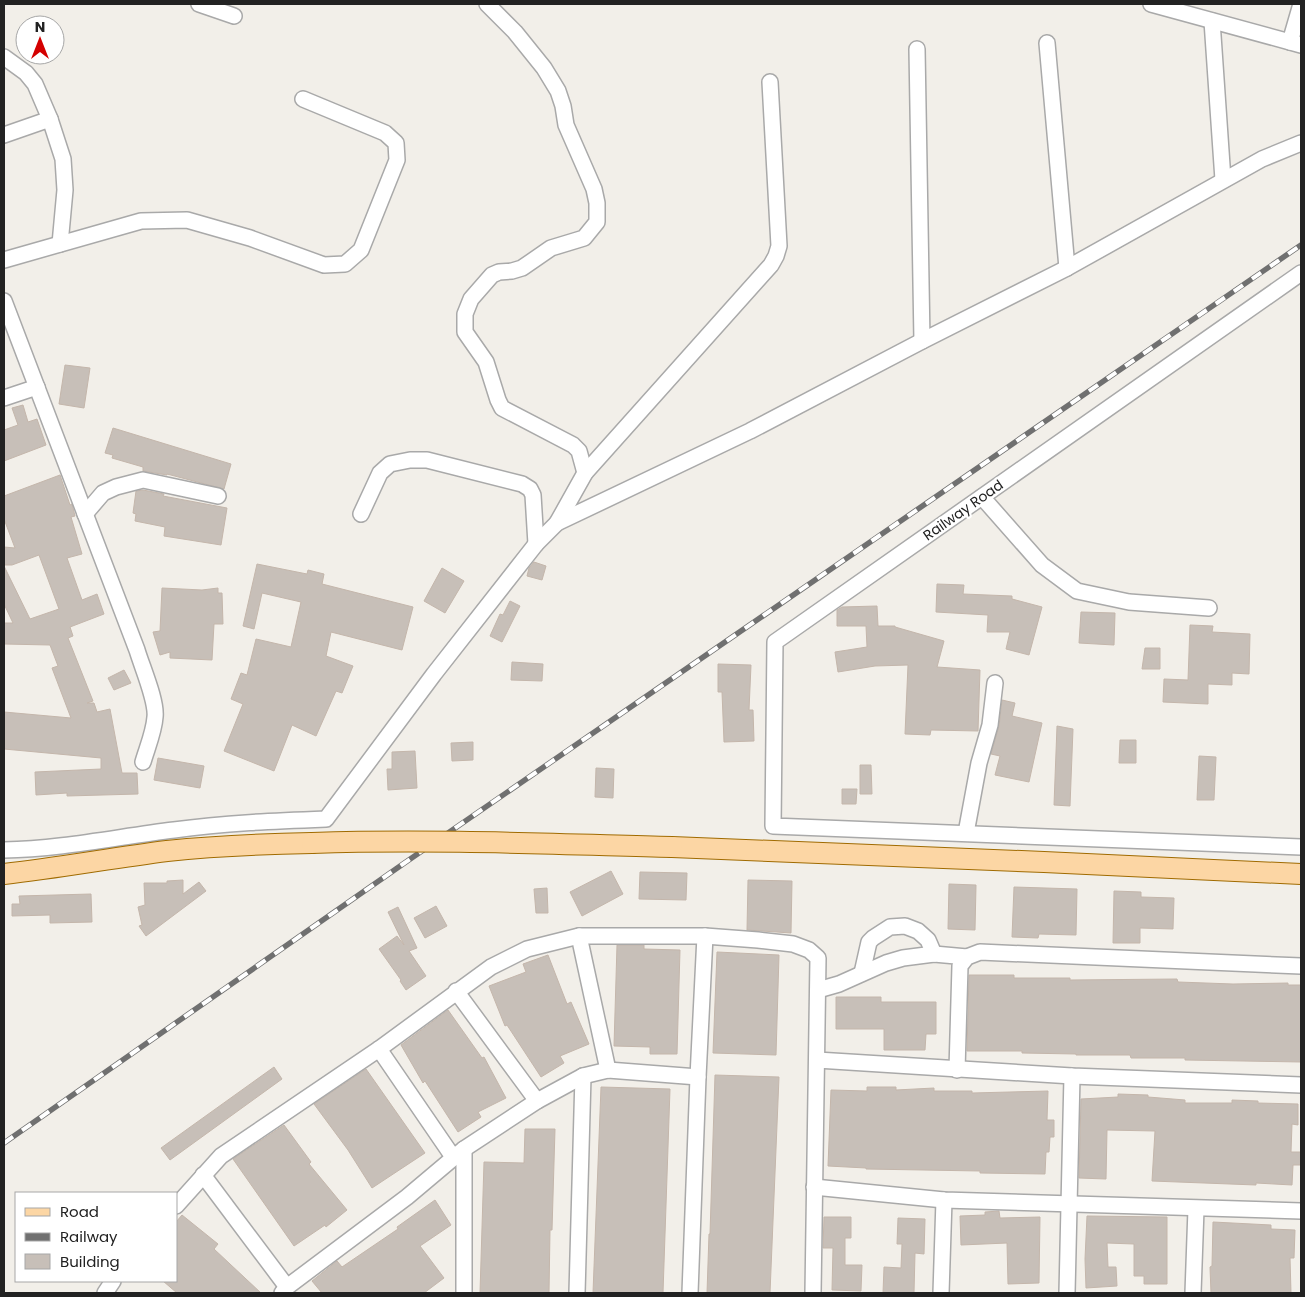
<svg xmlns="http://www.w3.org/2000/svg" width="1305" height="1297" viewBox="0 0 1305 1297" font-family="Poppins,sans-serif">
	<rect width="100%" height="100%" fill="#f2efe9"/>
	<!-- building -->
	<g fill="#c7bfb8" stroke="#c4b6ab">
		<polygon points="65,365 90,368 84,408 59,404"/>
		<polygon points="23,405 28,422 37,419 46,445 4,461 4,430 18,425 12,408"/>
		<polygon points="113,428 231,464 224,489 167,474 167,475 143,471 143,467 112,458 113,455 105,453"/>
		<polygon points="60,475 70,505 72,504 75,516 71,517 82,554 67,558 82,600 97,594 104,614 70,627 73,636 68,638 93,701 87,703 94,703 97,712 110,709 122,773 137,773 138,794 67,796 67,793 36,795 35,772 101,769 101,758 4,749 4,712 71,718 52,668 58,666 50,645 4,644 4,623 13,623 4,604 4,566 30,619 59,609 39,555 12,565 4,565 4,547 15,548 4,519 4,496"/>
		<polygon points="143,490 164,494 163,496 227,508 221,545 164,536 165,527 135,521 136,514 133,513 136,491"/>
		<polygon points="534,562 546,566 542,580 527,576 529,568"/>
		<polygon points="257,564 307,574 308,570 324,574 322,584 413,607 402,650 331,632 326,656 353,666 342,693 336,691 316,736 292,725 274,771 224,751 243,704 231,699 241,673 247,675 256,639 291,647 301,602 262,593 254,629 243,626"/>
		<polygon points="442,568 464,581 445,613 424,601"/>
		<polygon points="937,584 964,585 963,594 1012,596 1012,599 1042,607 1029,655 1006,649 1010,632 987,632 988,615 936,612"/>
		<polygon points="162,588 202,590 218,588 218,593 222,593 223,624 214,624 212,660 170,658 170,652 160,655 153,632 160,631"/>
		<polygon points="510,601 520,606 502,642 490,636 500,614 503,615"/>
		<polygon points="877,606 878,626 895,626 895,627 944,641 937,667 980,670 978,731 931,730 930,735 905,734 908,665 875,666 838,672 835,652 867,647 866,626 837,626 837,610 842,607"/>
		<polygon points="1081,612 1115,613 1114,645 1079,643"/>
		<polygon points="1190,625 1213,626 1212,632 1250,634 1249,674 1232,673 1232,685 1208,684 1208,704 1163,702 1164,679 1188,680"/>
		<polygon points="1145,648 1160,648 1160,669 1142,669"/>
		<polygon points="512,662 543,664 542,681 511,680"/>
		<polygon points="718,664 751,665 749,710 753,710 754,741 724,742 722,692 718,692"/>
		<polygon points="124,670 131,683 114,690 108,678"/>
		<polygon points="1002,700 1015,703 1012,716 1042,723 1029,782 995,775 1000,756 991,754 999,726"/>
		<polygon points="1057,726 1073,729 1070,806 1054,805"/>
		<polygon points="1120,740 1136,740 1136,763 1119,763"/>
		<polygon points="473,742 473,760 452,761 451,743"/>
		<polygon points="415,751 417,788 388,790 387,769 392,769 392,752"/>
		<polygon points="1199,756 1216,757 1214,800 1197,800"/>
		<polygon points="158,758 204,766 200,788 154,780"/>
		<polygon points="860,765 871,765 872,794 860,794"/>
		<polygon points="596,768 614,769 613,798 595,797"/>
		<polygon points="842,789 857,789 856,804 842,804"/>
		<polygon points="611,871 623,894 582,916 570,892"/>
		<polygon points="640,872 687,873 686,900 639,899"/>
		<polygon points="183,880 183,894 199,882 206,891 146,936 139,926 142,925 138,907 145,905 144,883 167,883 167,881"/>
		<polygon points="748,880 792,881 791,933 747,930"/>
		<polygon points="949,884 976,885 975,930 948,929"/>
		<polygon points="1014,887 1077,889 1076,935 1039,934 1038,938 1012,937"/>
		<polygon points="547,888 548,913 536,913 534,889"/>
		<polygon points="1114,891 1141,892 1141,897 1174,898 1173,929 1140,928 1140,943 1113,943"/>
		<polygon points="91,894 92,922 50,923 50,915 12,916 12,904 20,904 19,896"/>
		<polygon points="436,906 447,926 425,938 414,918"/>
		<polygon points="398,907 417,948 409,951 426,976 406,990 400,981 401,980 379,949 397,936 404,945 388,912"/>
		<polygon points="617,945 644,945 644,949 680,950 677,1054 650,1054 650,1047 614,1046"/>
		<polygon points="717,952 779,955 776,1055 713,1053"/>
		<polygon points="548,955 567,1004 571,1002 589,1044 560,1056 564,1063 541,1077 507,1025 505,1026 489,986 526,972 523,964"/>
		<polygon points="969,975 1014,975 1014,978 1070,978 1070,980 1177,979 1178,982 1233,984 1288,983 1288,985 1301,985 1301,1062 1185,1060 1185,1058 1131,1058 1130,1055 1076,1055 1076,1054 1022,1053 1022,1051 967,1051"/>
		<polygon points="836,997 881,997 881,1002 936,1002 936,1034 926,1034 925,1050 884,1050 884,1029 836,1029"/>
		<polygon points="448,1010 482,1058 484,1057 506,1098 478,1112 481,1117 458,1132 425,1081 423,1083 401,1045"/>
		<polygon points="274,1067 282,1079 170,1160 161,1148"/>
		<polygon points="366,1069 425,1153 372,1188 348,1150 314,1104"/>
		<polygon points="715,1075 779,1077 770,1293 707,1293 709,1234 710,1234"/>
		<polygon points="601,1087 670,1089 663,1293 593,1293"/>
		<polygon points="867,1087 896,1087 896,1090 934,1088 934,1091 972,1091 972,1093 1048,1091 1047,1120 1054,1120 1054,1137 1050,1137 1049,1152 1046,1152 1045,1174 980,1173 980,1171 866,1169 866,1168 828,1166 831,1090 867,1091"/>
		<polygon points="1118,1094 1148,1095 1148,1097 1185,1100 1185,1103 1232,1103 1232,1100 1258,1101 1258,1103 1298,1104 1298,1125 1292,1124 1291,1152 1301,1152 1301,1165 1293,1165 1292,1185 1256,1183 1256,1185 1152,1181 1155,1131 1107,1130 1106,1179 1079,1178 1081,1099 1118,1097"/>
		<polygon points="284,1125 311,1162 309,1164 347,1210 326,1227 325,1225 294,1246 233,1159"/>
		<polygon points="525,1129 555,1129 552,1230 550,1230 549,1293 480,1293 484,1162 524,1163"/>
		<polygon points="435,1200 451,1225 420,1246 444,1278 424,1293 322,1293 312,1281 337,1261 342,1267 398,1229 397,1227"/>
		<polygon points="999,1211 1000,1218 1040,1217 1039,1283 1008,1284 1007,1243 961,1245 960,1216 985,1215 985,1212"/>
		<polygon points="182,1215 218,1244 214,1249 261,1293 177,1293 163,1281 176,1281 176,1222"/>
		<polygon points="1087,1216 1167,1217 1167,1284 1144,1284 1144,1276 1134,1276 1134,1244 1107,1243 1108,1267 1116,1267 1117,1286 1086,1288 1085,1259"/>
		<polygon points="824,1217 851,1217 851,1238 845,1238 845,1265 862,1265 861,1291 832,1290 833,1248 823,1248"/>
		<polygon points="898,1218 925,1219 924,1254 915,1253 914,1293 883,1293 884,1267 901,1268 902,1244 897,1244"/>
		<polygon points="1213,1222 1271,1225 1271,1229 1295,1230 1294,1258 1290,1258 1291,1293 1211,1293 1210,1267 1212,1266"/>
	</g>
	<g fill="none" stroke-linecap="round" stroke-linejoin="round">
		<!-- minor casing -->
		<g stroke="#a9a9a9" stroke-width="18">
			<g id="minor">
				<polyline points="199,4 234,16"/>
				<polyline points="487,4 515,32 544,68 558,91 563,106 566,125 594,189 597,203 597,222 584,238 551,248 522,268 512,271 499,272 492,275 471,299 465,314 465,332 486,362 498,400 502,408 573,445 579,451 585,473"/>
				<polyline points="1151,4 1301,45"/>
				<polyline points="1212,21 1223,180"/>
				<polyline points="1290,42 1301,4"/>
				<polyline points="1047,43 1067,268"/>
				<polyline points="917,49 922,341"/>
				<polyline points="4,57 26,73 35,84 50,119 63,159 65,190 60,244"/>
				<polyline points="4,135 50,119"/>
				<polyline points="4,260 141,221 187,220 250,238 324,265 345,264 361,250 397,160 396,143 385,133 303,99"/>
				<polyline points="1301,273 775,642 773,826 1301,847"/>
				<path d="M4 301 137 650C142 667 157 701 155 717 154 732 147 748 143 762"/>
				<polyline points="4,398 37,387"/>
				<polyline points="982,497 1042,565 1077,591 1129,602 1209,608"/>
				<polyline points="85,514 103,493 116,487 143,480 218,496"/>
				<polyline points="361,514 380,473 390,464 410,460 427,460 522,484 530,489 533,495 536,544"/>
				<polyline points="557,523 585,473 771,265 776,256 779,246 770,82"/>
				<polyline points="966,833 979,763 990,725 995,683"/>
				<path d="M4 850C61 849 117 837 174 830 224 823 275 821 326 819L434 674 536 544 557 523 750 431 922 341 1067 268 1262 159 1301 143"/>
				<polyline points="579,936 608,1070"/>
				<polyline points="862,973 869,942 873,938 890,927 905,926 918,931 928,940 934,954"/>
				<polyline points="818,990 839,984 886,963 903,958 934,954 967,957"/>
				<polyline points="456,991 537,1101"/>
				<polyline points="379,1049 453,1157"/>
				<polyline points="817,1060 1072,1076 1301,1085"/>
				<polyline points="957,1070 960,966 967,957 980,952 1301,966"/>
				<polyline points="464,1149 464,1293"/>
				<polyline points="203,1175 287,1287"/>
				<polyline points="814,1187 944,1200 1301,1211"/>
				<polyline points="176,1206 221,1156 379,1049 491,967 527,949 579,936 705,936 758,940 793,944 809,950 818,958 813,1293"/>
				<polyline points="105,1293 113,1281"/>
				<polyline points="282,1293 287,1287 407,1197 464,1149 537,1101 583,1076 608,1070 698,1077"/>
				<polyline points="577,1293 583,1076"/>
				<polyline points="690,1293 698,1077 705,936"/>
				<polyline points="941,1293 944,1200"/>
				<polyline points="1067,1293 1072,1076"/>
				<polyline points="1193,1293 1196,1209"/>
			</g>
		</g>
		<!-- major casing -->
		<g stroke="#a06b00" stroke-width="22">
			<g id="major">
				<polyline points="672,847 1044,862 1301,874"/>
				<path d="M4 874C58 868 112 858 167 851 215 846 263 844 312 843"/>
			</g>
		</g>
		<!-- minor -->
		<use href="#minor" stroke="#fff" stroke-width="15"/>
		<!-- major -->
		<use href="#major" stroke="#fcd6a4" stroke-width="20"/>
		<!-- rail casing -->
		<g stroke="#707070" stroke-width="5.5">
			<polyline id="rail" points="4,1143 403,864 1301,245"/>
		</g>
		<!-- rail -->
		<use href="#rail" stroke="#fff" stroke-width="4" stroke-dasharray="11" stroke-linecap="butt"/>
		<!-- major-bridge casing -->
		<g stroke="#a06b00" stroke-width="22" stroke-linecap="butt">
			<path id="major-bridge" d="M312 843C432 839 552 844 672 847"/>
		</g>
		<!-- major-bridge -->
		<use href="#major-bridge" stroke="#fcd6a4" stroke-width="20"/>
	</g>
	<g text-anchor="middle" stroke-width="4.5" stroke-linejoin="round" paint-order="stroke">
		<!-- street labels -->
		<g font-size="14" fill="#222" stroke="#fff">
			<text transform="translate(963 510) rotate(-35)" y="5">Railway Road</text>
		</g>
	</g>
	<!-- border -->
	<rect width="1305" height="1297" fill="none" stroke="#222222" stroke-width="10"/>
	<!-- legend -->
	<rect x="15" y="1192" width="162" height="90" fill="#ffffff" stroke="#a7a7a7"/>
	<rect x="25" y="1208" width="25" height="8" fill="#fcd6a4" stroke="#a7a7a7"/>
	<text x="60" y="1217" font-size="15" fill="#222222">Road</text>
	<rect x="25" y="1233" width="25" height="8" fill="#707070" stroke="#a7a7a7"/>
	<text x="60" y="1242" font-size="15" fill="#222222">Railway</text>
	<rect x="25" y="1254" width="25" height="15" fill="#c7bfb8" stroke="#a7a7a7"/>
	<text x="60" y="1267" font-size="15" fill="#222222">Building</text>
	<!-- north arrow -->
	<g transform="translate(40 40)"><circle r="24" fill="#ffffff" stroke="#a7a7a7"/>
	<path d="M0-4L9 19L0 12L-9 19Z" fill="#d40000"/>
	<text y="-8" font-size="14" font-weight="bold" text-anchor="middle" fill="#222222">N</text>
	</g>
</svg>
